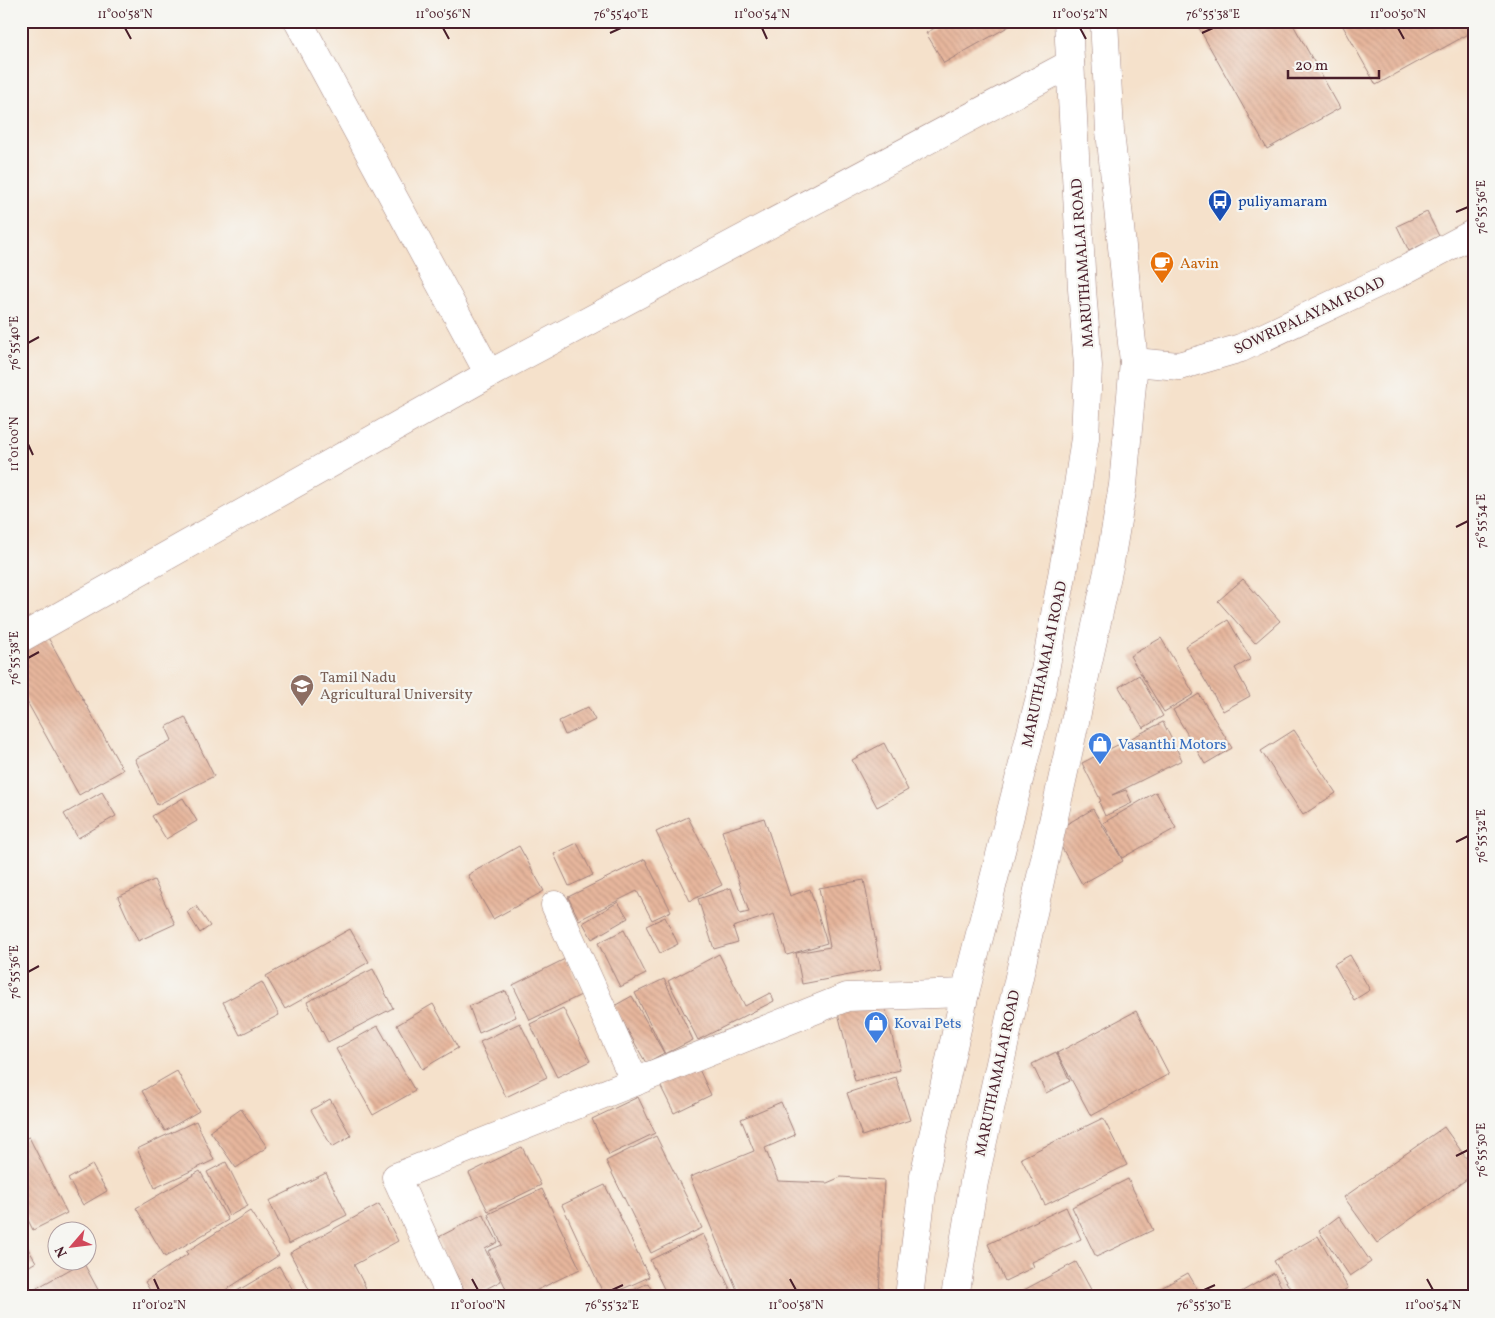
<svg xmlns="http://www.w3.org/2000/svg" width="1495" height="1318" viewBox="0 0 1495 1318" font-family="Vollkorn,serif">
	<defs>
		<pattern id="building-back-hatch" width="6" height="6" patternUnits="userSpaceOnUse" patternTransform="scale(1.25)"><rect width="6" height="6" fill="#e6b69c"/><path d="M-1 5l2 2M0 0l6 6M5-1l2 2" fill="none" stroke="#c79c87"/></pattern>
	</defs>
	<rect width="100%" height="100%" fill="#f6f6f2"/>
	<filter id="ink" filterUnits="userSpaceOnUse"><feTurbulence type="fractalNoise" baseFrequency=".02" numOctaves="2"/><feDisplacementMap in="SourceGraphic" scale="10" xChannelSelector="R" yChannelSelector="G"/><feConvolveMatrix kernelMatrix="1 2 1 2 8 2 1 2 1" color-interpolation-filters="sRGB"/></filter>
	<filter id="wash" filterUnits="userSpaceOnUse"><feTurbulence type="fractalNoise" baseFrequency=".0096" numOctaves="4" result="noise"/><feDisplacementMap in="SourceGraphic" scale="20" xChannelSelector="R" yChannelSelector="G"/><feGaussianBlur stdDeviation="1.12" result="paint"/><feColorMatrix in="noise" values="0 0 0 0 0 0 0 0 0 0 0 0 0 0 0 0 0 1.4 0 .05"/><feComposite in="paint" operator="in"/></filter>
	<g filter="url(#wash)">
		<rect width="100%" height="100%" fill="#f5e1cb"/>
		<g id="blocks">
			<!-- building -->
			<g fill="url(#building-back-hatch)">
				<polygon points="947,21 1012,21 1013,24 944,63 926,33"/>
				<polygon points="1195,21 1291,21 1340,108 1267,149"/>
				<polygon points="1340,21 1474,21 1474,31 1376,85"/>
				<polygon points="1427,212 1439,236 1409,251 1397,226"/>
				<polygon points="1243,579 1280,621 1255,643 1218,601"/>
				<polygon points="1228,620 1251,659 1235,668 1250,696 1223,711 1185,646"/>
				<polygon points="46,634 123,770 79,795 21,691 21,648"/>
				<polygon points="1161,638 1194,694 1164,712 1130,656"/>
				<polygon points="1139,675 1163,716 1143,728 1119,687"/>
				<polygon points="1199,694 1232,748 1205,764 1173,710"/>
				<polygon points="588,707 595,720 565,735 559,721"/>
				<polygon points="185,717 214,776 157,805 135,759 172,740 166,727"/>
				<polygon points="1163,722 1182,760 1112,795 1126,790 1132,803 1105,816 1099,802 1101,801 1082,763"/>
				<polygon points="1294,730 1336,793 1303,815 1261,751"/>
				<polygon points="884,743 908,790 877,807 852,760"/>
				<polygon points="102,792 116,816 78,838 64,814"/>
				<polygon points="1156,792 1176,828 1122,858 1103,823"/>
				<polygon points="183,798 197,821 166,839 152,816"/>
				<polygon points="1093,809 1123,861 1082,884 1053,832"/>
				<polygon points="688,817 722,885 690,901 656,832"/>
				<polygon points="764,818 790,896 810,889 827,943 787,955 774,914 733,927 738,942 714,949 698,899 731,888 740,914 749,912 722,831"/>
				<polygon points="577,843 593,875 569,886 554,854"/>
				<polygon points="519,846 544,891 493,919 468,875"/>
				<polygon points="645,859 671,911 652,920 637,891 579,920 568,897"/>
				<polygon points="154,880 175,924 138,941 118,897"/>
				<polygon points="864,880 881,969 802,984 796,953 830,947 819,888"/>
				<polygon points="618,902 628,918 592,939 583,923"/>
				<polygon points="196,906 210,926 200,933 187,912"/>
				<polygon points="665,917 678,944 660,953 646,926"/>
				<polygon points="350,929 369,962 285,1009 266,976"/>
				<polygon points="624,930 646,974 620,987 598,943"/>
				<polygon points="719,954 745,1006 770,993 774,1001 698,1040 668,981"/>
				<polygon points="1350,955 1370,990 1354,1000 1334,964"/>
				<polygon points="565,959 583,994 530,1020 513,985"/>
				<polygon points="373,969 393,1008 328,1042 307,1002"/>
				<polygon points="664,979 693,1040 665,1054 635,993"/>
				<polygon points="262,982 279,1015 240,1035 223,1002"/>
				<polygon points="506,991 516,1017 479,1033 469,1006"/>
				<polygon points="632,996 664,1053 646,1063 614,1006"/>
				<polygon points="884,1002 900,1070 855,1081 838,1013"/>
				<polygon points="433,1004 458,1048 422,1069 397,1025"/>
				<polygon points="563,1008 590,1061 557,1077 530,1024"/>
				<polygon points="1136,1011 1169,1074 1091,1116 1057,1053"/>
				<polygon points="520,1023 547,1077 506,1097 480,1042"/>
				<polygon points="378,1026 415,1091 373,1115 336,1049"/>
				<polygon points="1056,1052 1070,1081 1046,1093 1032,1064"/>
				<polygon points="697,1065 711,1095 674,1113 659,1083"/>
				<polygon points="177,1071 199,1111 165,1131 142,1091"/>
				<polygon points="896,1077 910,1120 862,1136 847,1093"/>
				<polygon points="638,1097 655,1133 609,1155 592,1119"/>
				<polygon points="330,1099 351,1136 332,1147 311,1110"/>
				<polygon points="781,1102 795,1135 765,1148 778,1181 827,1183 841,1177 884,1180 879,1297 740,1297 690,1177 754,1151 741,1119"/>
				<polygon points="241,1109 267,1147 236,1168 210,1131"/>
				<polygon points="1103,1118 1127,1165 1045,1205 1021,1158"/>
				<polygon points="196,1121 214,1160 155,1188 137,1149"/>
				<polygon points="1444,1127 1474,1169 1474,1174 1377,1243 1344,1197"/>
				<polygon points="656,1136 702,1228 651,1253 606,1161"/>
				<polygon points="29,1137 67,1213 33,1230 21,1206 21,1140"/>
				<polygon points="522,1147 541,1185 488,1211 469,1173"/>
				<polygon points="226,1162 248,1206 229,1216 207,1172"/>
				<polygon points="92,1165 107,1191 83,1205 68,1179"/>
				<polygon points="200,1171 228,1220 165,1257 136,1208"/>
				<polygon points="326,1173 347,1215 289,1244 269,1201"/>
				<polygon points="1128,1179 1153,1230 1096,1257 1072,1207"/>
				<polygon points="605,1185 649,1277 605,1297 562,1205"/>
				<polygon points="542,1189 580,1269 523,1297 510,1297 488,1251 502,1245 488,1214"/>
				<polygon points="379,1204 398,1241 354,1265 366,1288 349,1297 313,1297 290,1253"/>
				<polygon points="1066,1207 1081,1239 1032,1262 1034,1267 1005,1281 988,1244"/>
				<polygon points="250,1211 279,1255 215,1297 154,1297 145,1282 188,1254 186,1252"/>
				<polygon points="483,1214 498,1242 485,1249 501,1281 471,1297 468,1297 437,1238"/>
				<polygon points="1339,1216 1371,1262 1350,1276 1319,1231"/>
				<polygon points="703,1234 734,1297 668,1297 650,1260"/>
				<polygon points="1318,1236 1348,1288 1332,1297 1295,1297 1274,1261"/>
				<polygon points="21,1237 36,1262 21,1271"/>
				<polygon points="83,1262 102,1297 39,1297 35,1289"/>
				<polygon points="1076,1262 1095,1297 1028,1297 1024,1290"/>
				<polygon points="279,1266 297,1297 227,1297"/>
				<polygon points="1188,1273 1202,1297 1145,1297"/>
				<polygon points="1274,1273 1287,1297 1236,1297 1236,1295"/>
				<polygon points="648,1283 655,1297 619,1297"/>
			</g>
		</g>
	</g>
	<g filter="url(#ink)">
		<use href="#blocks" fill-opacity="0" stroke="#a0807b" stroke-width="1"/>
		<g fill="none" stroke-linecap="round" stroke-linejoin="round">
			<!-- minor casing -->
			<g stroke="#a0807b" stroke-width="29">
				<g id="minor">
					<polyline points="298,21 489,374"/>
					<polyline points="21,638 489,374 1070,64"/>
					<polyline points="555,905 635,1082"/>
					<polyline points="451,1297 396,1177 847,997 965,993"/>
				</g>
			</g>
			<!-- tertiary casing -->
			<g stroke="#a0807b" stroke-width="29">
				<polyline id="tertiary" points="1134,362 1179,366 1241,348 1397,274 1474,233"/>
			</g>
			<!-- primary casing -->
			<g stroke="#a0807b" stroke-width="29">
				<g id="primary">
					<polyline points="909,1297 924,1176 965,993 1041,693 1077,492 1085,438 1088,366 1082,289 1068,21"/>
					<polyline points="955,1297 974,1182 1110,562 1123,485 1134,362 1110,131 1104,21"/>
				</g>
			</g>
			<!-- minor -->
			<use href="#minor" stroke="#fff" stroke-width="28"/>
			<!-- tertiary -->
			<use href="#tertiary" stroke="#fff" stroke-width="28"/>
			<!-- primary -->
			<use href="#primary" stroke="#fff" stroke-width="28"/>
		</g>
	</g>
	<!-- ticks -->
	<path fill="none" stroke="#4a1f2b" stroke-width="2" d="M125 28 131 39M443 28 449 39M762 28 767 39M1080 28 1086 39M1398 28 1404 39M610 33 621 28M1202 33 1213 28M1456 212 1468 207M28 343 39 337M28 444 33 455M1456 527 1468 521M28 658 39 652M1456 842 1468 836M28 972 39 966M1456 1156 1468 1150M154 1279 159 1290M472 1279 478 1290M790 1279 796 1290M1427 1279 1433 1290M612 1290 623 1285M1204 1290 1215 1285"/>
	<!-- icons -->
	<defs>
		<g id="bus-pin" transform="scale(1.25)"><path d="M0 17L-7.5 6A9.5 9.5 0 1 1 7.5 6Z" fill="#1a4fb4" stroke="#f6f6f2"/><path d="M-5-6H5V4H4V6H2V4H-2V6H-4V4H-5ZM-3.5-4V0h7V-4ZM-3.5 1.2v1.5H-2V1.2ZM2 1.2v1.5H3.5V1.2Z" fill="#fff"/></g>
		<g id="cafe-pin" transform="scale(1.25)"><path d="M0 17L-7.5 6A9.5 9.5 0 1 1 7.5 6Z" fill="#e8710a" stroke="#f6f6f2"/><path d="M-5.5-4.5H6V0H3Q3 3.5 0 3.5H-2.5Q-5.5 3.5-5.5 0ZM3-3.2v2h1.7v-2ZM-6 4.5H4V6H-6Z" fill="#fff"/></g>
		<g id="university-pin" transform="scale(1.25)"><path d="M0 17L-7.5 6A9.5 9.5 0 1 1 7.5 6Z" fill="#8d6e63" stroke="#f6f6f2"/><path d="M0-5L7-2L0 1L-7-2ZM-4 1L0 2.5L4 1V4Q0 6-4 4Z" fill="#fff"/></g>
		<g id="shop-pin" transform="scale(1.25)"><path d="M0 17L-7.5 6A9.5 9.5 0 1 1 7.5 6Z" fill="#3f7fe0" stroke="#f6f6f2"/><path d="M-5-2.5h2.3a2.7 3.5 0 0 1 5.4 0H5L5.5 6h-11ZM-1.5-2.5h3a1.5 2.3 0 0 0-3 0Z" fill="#fff"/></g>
	</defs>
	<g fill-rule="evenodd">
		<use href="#bus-pin" x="1220" y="201"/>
		<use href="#cafe-pin" x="1162" y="263"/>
		<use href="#university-pin" x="302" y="686"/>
		<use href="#shop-pin" x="1100" y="744"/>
		<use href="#shop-pin" x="876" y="1023"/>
	</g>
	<g text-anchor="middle" stroke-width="4.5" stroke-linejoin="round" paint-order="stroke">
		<!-- transit labels -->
		<g font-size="15" fill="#164399" stroke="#f6f6f2" text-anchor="start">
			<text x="1238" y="206">puliyamaram</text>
		</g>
		<!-- street labels -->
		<g font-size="15" fill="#4a1f2b" stroke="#f6f6f2">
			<text transform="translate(1082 263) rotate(-94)" y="5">MARUTHAMALAI ROAD</text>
			<text transform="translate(1309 315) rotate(-25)" y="5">SOWRIPALAYAM ROAD</text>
			<text transform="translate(1044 664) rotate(-78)" y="5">MARUTHAMALAI ROAD</text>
			<text transform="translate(997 1073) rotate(-78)" y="5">MARUTHAMALAI ROAD</text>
		</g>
		<!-- food labels -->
		<g font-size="15" fill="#c56008" stroke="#f6f6f2" text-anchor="start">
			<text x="1180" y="268">Aavin</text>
		</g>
		<!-- education labels -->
		<g font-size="15" fill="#785e54" stroke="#f6f6f2" text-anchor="start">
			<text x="320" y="682">Tamil Nadu<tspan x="320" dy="17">Agricultural University</tspan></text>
		</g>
		<!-- shop labels -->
		<g font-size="15" fill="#366cbe" stroke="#f6f6f2" text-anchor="start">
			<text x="1118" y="749">Vasanthi Motors</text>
			<text x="894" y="1028">Kovai Pets</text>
		</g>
	</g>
	<!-- margin -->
	<rect width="1495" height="1318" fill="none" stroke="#f6f6f2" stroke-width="55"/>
	<!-- north arrow -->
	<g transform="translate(72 1246) rotate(242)"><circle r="24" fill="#f6f6f2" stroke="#b1a0a2"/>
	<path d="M0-4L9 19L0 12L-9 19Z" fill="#d1495b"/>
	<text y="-8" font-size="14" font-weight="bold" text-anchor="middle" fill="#4a1f2b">N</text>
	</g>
	<!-- scale -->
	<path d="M1288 70v8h91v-8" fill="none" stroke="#4a1f2b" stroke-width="2.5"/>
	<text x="1295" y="70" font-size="15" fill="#4a1f2b" stroke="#f6f6f2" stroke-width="4" paint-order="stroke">20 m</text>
	<rect x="28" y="28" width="1440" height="1262" fill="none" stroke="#4a1f2b" stroke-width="2"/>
	<g font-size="12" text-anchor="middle" fill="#4a1f2b">
		<text x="125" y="18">11°00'58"N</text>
		<text x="443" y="18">11°00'56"N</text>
		<text x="621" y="18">76°55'40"E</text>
		<text x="762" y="18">11°00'54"N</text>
		<text x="1080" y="18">11°00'52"N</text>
		<text x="1213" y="18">76°55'38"E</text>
		<text x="1398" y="18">11°00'50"N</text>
		<text transform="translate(1481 207) rotate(-90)" y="4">76°55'36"E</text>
		<text transform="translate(14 343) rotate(-90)" y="4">76°55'40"E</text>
		<text transform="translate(14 444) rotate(-90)" y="4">11°01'00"N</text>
		<text transform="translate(1481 521) rotate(-90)" y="4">76°55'34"E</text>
		<text transform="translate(14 658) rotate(-90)" y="4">76°55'38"E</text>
		<text transform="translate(1481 836) rotate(-90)" y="4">76°55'32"E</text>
		<text transform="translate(14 972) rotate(-90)" y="4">76°55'36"E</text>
		<text transform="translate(1481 1150) rotate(-90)" y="4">76°55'30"E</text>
		<text x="159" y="1309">11°01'02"N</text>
		<text x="478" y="1309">11°01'00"N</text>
		<text x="612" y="1309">76°55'32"E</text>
		<text x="796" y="1309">11°00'58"N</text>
		<text x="1204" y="1309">76°55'30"E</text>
		<text x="1433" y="1309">11°00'54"N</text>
	</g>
</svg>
